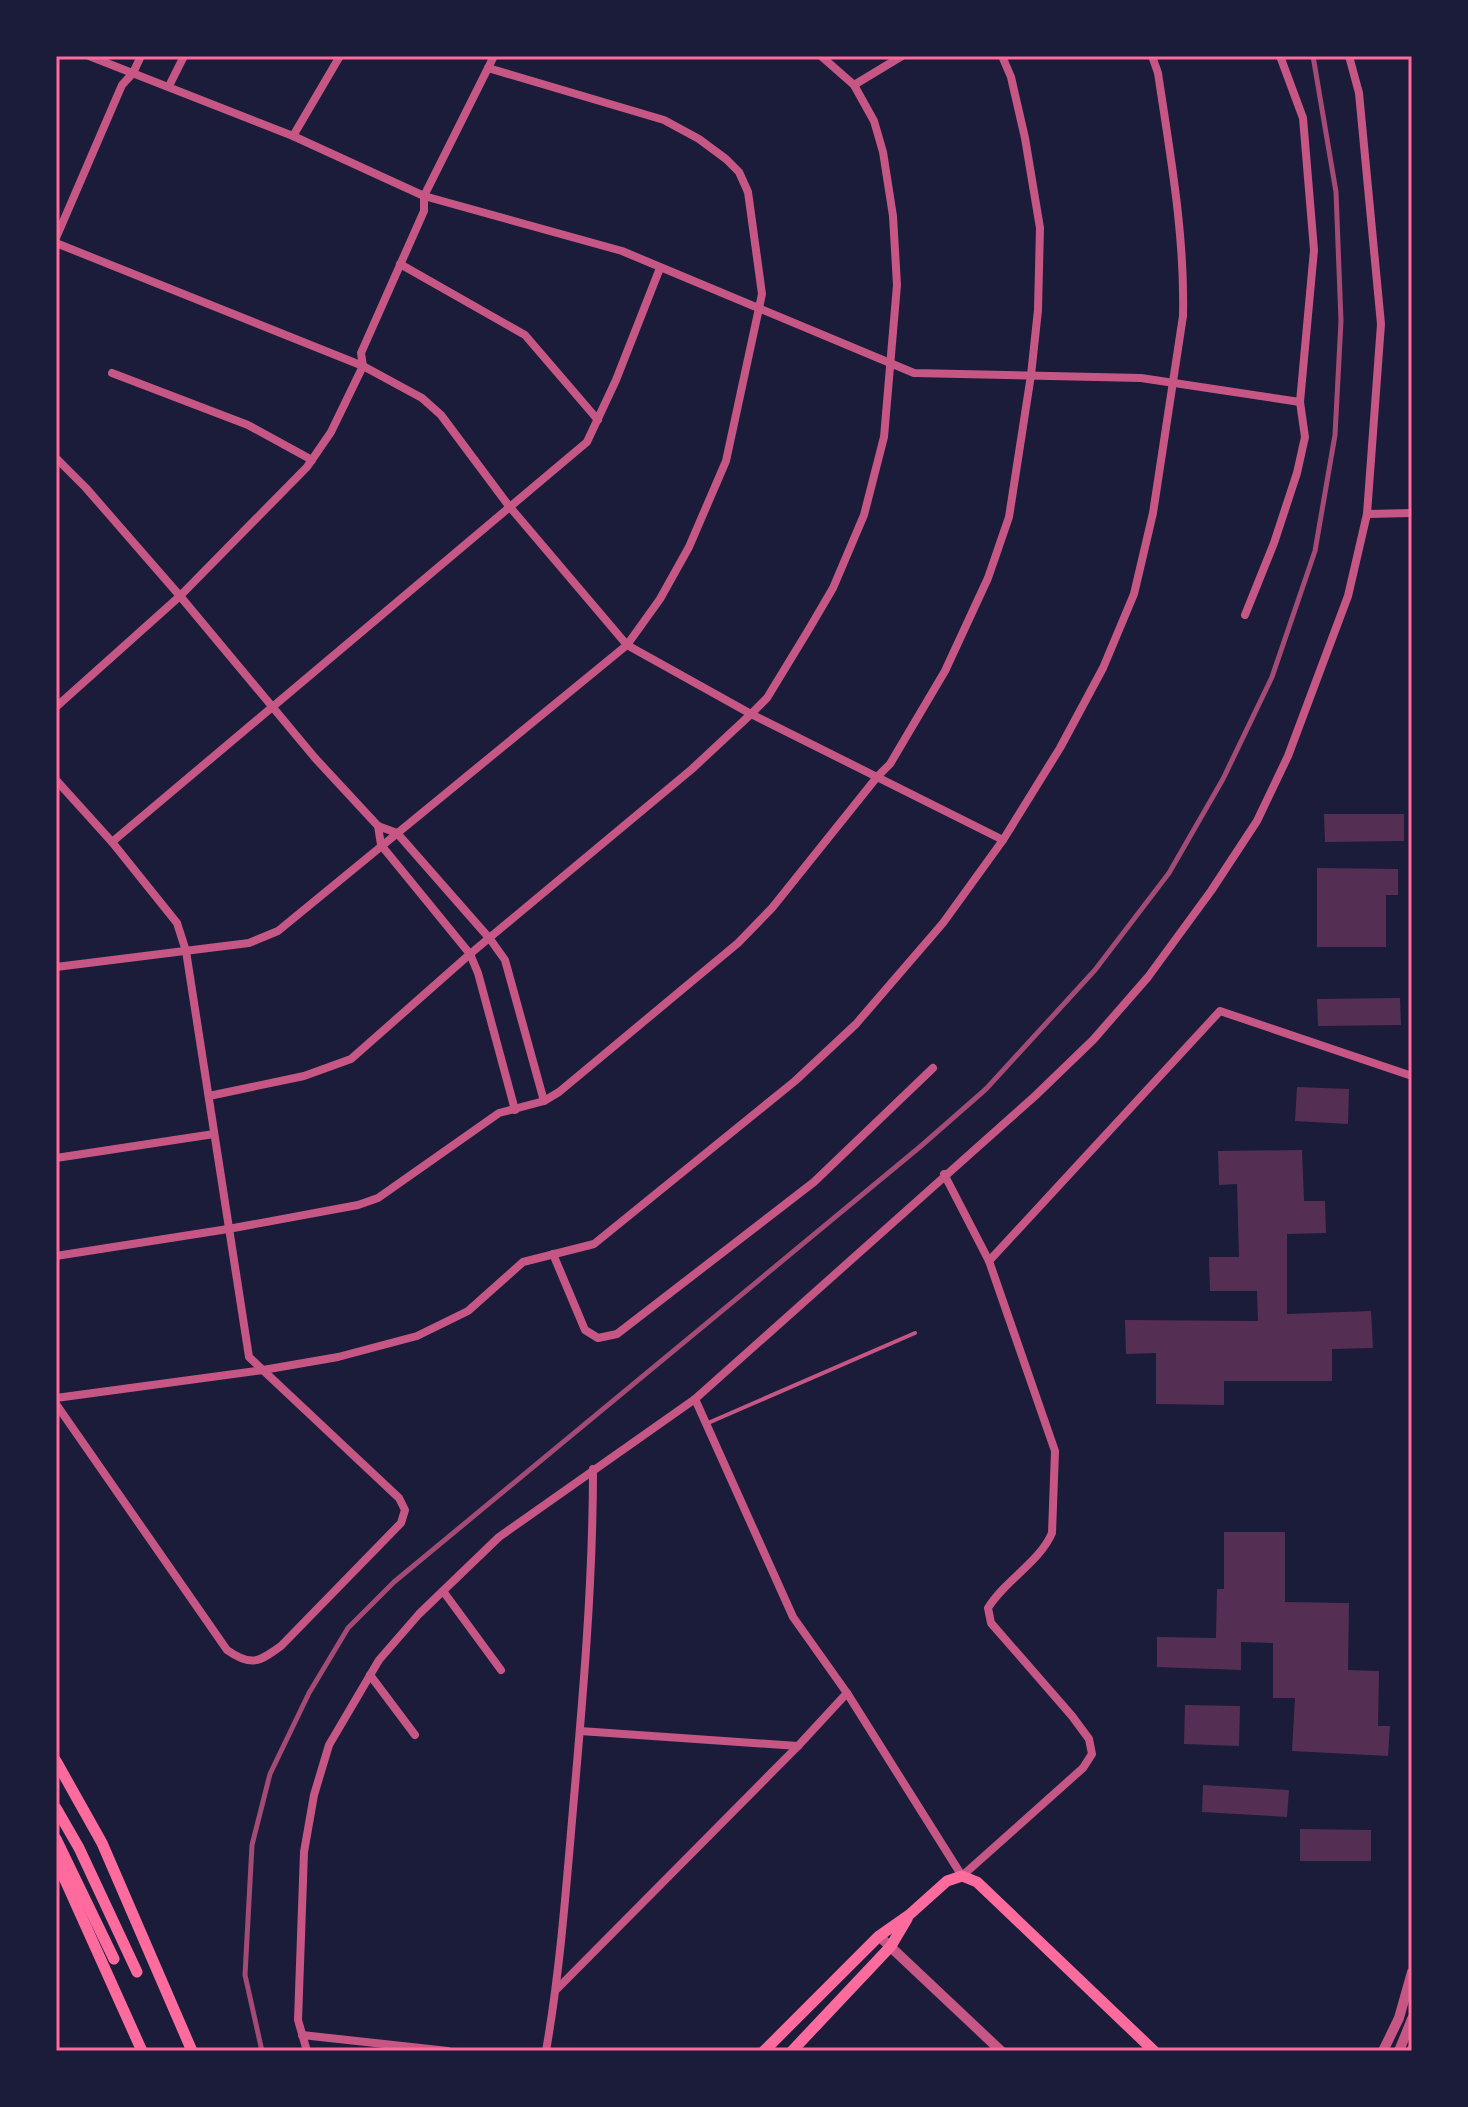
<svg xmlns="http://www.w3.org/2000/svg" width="1468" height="2107" viewBox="0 0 1468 2107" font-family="Lato,sans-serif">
	<rect width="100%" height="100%" fill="#1b1b3a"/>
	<!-- building -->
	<g fill="#542f53">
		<polygon points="1324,814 1404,814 1404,841 1325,842"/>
		<polygon points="1317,868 1398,869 1398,895 1386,895 1386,947 1317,947"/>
		<polygon points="1400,998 1401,1025 1318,1026 1317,999"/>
		<polygon points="1297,1087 1349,1089 1348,1124 1295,1121"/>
		<polygon points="1302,1150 1304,1201 1325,1201 1326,1233 1287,1234 1287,1314 1371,1311 1373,1348 1332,1349 1332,1381 1224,1381 1224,1405 1156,1404 1156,1353 1126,1354 1125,1320 1258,1321 1257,1291 1210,1291 1209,1257 1239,1257 1237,1184 1219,1185 1218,1151"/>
		<polygon points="1224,1532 1285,1532 1285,1602 1349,1603 1348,1670 1379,1671 1378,1726 1390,1726 1388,1756 1292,1751 1295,1698 1273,1698 1273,1643 1241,1642 1241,1670 1157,1667 1157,1637 1216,1638 1217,1589 1224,1589"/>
		<polygon points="1185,1705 1240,1706 1239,1746 1184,1744"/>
		<polygon points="1203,1785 1289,1790 1287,1817 1202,1812"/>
		<polygon points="1300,1829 1371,1830 1371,1861 1300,1861"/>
	</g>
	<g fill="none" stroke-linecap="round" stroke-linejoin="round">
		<!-- service -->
		<polyline stroke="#c65784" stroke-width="4" points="708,1423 915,1333"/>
		<!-- minor -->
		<g stroke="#c65784" stroke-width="8">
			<polyline points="89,56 293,136 424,196 622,251 914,373 1141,378 1300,402"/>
			<polyline points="854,85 902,56"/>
			<polyline points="169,86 184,56"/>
			<polyline points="293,136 340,56"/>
			<polyline points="424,196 494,56"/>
			<polyline points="56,238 122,85 133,73 141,56"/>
			<polyline points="56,243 363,366 422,398 441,415 509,506 627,645 751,714 1003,840"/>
			<polyline points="400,264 525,335 598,420"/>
			<polyline points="112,373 248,425 312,460"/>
			<polyline points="56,458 86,488 180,596 315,758 378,826 397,833 490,939 505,960 544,1101"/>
			<polyline points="1367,514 1412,513"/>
			<polyline points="1245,615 1274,543 1297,473 1305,437 1300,402 1314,250 1303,118 1280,56"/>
			<polyline points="56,707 180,596 307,467 331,432 363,366 361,353 424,211 424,196"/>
			<path d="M56 780 112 842 177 923 186 951 249 1357 399 1498 405 1510 401 1523 281 1646C259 1662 251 1667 227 1650L56 1404"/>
			<polyline points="378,826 381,845 470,954 478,973 515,1110"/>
			<polyline points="112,842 587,442 616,380 660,268"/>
			<polyline points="56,967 249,943 278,931 627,645 660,599 689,547 726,461 762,294 748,192 739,172 726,159 699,139 664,120 488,68"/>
			<polyline points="209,1096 304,1076 351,1059 470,954 692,769 751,714 767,698 809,629 833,588 864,515 884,437 897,285 893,216 883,152 874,121 854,85 821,56"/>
			<polyline points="56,1158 214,1134"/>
			<polyline points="553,1254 585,1330 598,1338 617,1334 814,1182 933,1068"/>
			<polyline points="56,1256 228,1229 358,1205 378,1198 499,1113 544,1101 559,1092 738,943 772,908 877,777 890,764 945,671 988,578 1009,517 1031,375 1038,310 1040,228 1025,138 1011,77 1002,56"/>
			<polyline points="989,1261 1220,1011 1412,1076"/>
			<path d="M56 1398 263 1370 338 1357 417 1336 468 1311 523 1262 594 1244 795 1081 856 1024 943 923 1003 840 1060 748 1103 668 1134 594 1153 513 1183 316C1185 235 1170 154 1158 73L1152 56"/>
			<path d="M695 1399 793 1617 847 1693 962 1876 1083 1768 1092 1754 1089 1739 1072 1716 991 1623 988 1608C1005 1580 1039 1563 1052 1533L1055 1451 989 1261 944 1174"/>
			<polyline points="443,1591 501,1670"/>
			<polyline points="370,1675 415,1735"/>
			<polyline points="580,1731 798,1746"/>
			<polyline points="557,1989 798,1746 847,1693"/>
			<polyline points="302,2035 448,2051"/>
			<polyline points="307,2051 298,2020 304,1852 314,1795 329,1745 379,1660 419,1614 499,1537 695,1399 1035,1096 1093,1040 1148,977 1211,891 1257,821 1288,756 1348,596 1367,514 1381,324 1359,93 1349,56"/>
			<path d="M546 2051C560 1971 566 1890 573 1809 583 1696 593 1582 593 1469"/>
		</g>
		<!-- tertiary -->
		<g stroke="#c65784" stroke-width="10">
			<polyline points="879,1936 1001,2051"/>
			<polyline points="1383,2051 1399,2018 1412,1972"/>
			<polyline points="1399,2051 1412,2019"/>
			<polyline points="1411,2051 1412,2049"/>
		</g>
		<!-- secondary -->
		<g stroke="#ff6b9d" stroke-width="11">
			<polyline points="56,1761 102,1843 192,2051"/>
			<polyline points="56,1808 79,1848 137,1972"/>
			<polyline points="56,1839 114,1959"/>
			<polyline points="56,1860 142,2051"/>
			<polyline points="764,2051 879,1936 909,1915 947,1881 962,1876 977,1882 1154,2051"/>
			<polyline points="792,2051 891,1946 907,1919"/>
		</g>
		<!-- rail -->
		<polyline stroke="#a44b75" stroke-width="5" points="262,2051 245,1975 252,1845 270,1774 309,1693 348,1628 394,1582 921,1146 986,1089 1095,970 1169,873 1223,779 1272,677 1315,551 1335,435 1341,321 1336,192 1313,56"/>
	</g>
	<!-- border -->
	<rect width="1468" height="2107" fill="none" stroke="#1b1b3a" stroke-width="116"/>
	<rect x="58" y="58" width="1352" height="1991" fill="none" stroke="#ff6b9d" stroke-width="3"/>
</svg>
